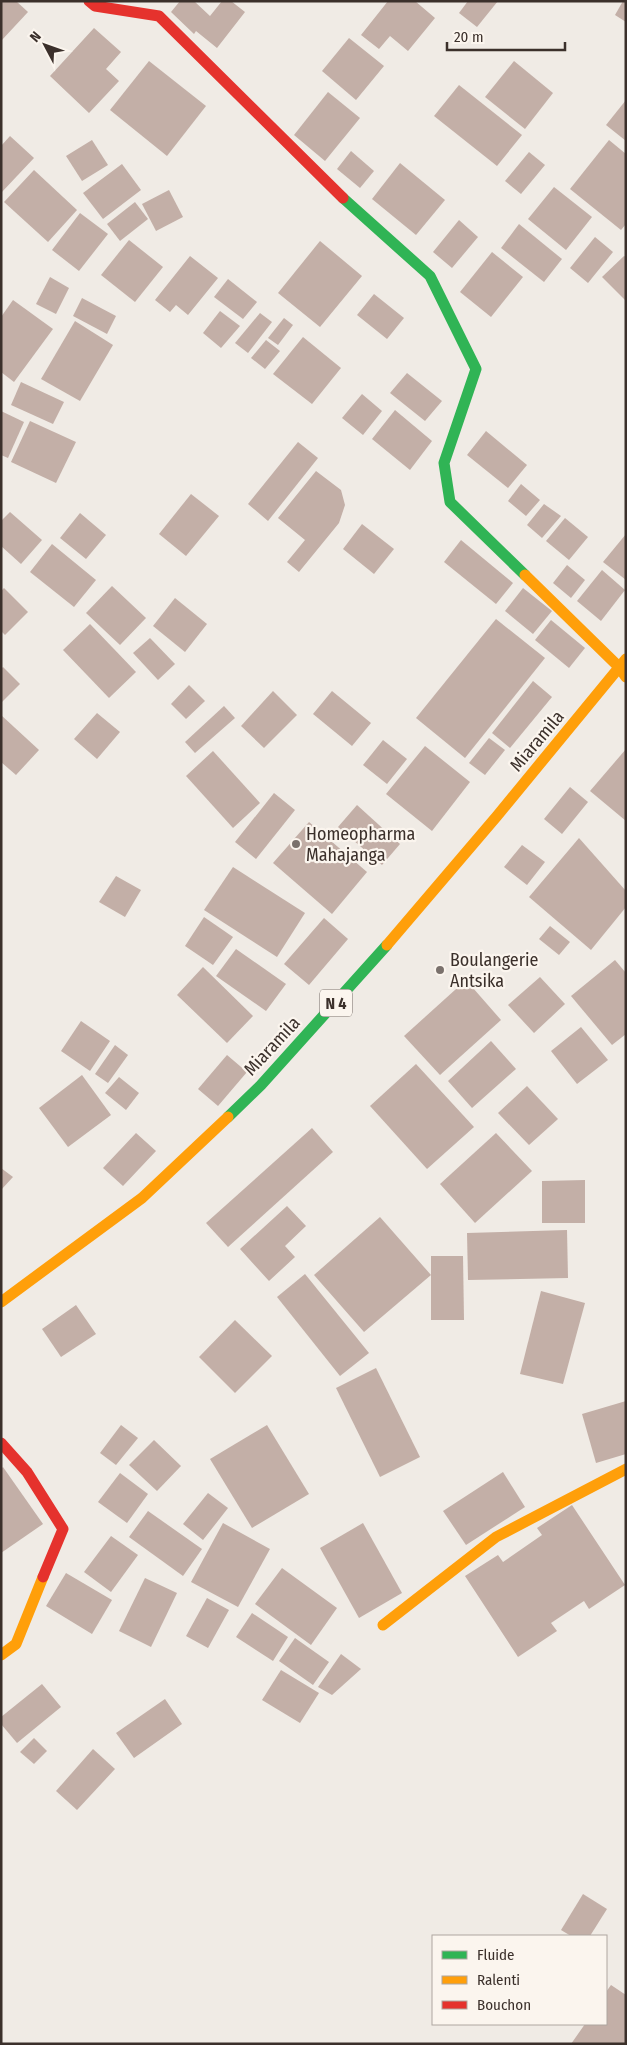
<svg xmlns="http://www.w3.org/2000/svg" width="627" height="2045" viewBox="0 0 627 2045" font-family="'Fira Sans Condensed',sans-serif">
	<rect width="100%" height="100%" fill="#f0ebe5"/>
	<!-- building -->
	<g fill="#c3afa7">
		<polygon points="1,1 16,1 28,12 1,41"/>
		<polygon points="180,1 194,1 210,16 222,1 231,1 245,12 217,48 196,31 194,34 171,12"/>
		<polygon points="388,1 415,1 435,18 408,51 390,36 379,49 361,35"/>
		<polygon points="468,1 498,1 477,27 459,13"/>
		<polygon points="623,1 626,1 626,22 615,15"/>
		<polygon points="94,28 121,52 106,69 119,81 89,113 50,76"/>
		<polygon points="349,38 384,66 356,100 322,71"/>
		<polygon points="149,61 206,106 167,156 110,110"/>
		<polygon points="514,61 553,93 525,129 485,97"/>
		<polygon points="459,85 522,135 497,166 434,116"/>
		<polygon points="328,92 360,118 325,161 294,135"/>
		<polygon points="626,100 626,141 606,125"/>
		<polygon points="10,136 34,158 1,193 1,146"/>
		<polygon points="92,140 108,165 82,181 66,156"/>
		<polygon points="609,140 626,154 626,224 621,230 570,189"/>
		<polygon points="351,151 374,171 360,188 337,169"/>
		<polygon points="529,152 545,165 521,194 505,181"/>
		<polygon points="400,163 445,200 416,235 372,199"/>
		<polygon points="122,164 141,190 103,219 83,193"/>
		<polygon points="34,170 77,210 48,242 4,202"/>
		<polygon points="554,187 592,217 566,250 528,219"/>
		<polygon points="169,190 183,217 156,231 142,204"/>
		<polygon points="135,202 148,219 120,241 107,224"/>
		<polygon points="80,213 108,234 79,271 52,250"/>
		<polygon points="459,220 478,237 452,268 433,252"/>
		<polygon points="519,224 562,259 544,282 501,248"/>
		<polygon points="595,237 613,252 588,283 570,268"/>
		<polygon points="129,240 163,267 135,302 101,275"/>
		<polygon points="320,241 362,276 320,327 278,293"/>
		<polygon points="492,252 523,277 491,317 460,292"/>
		<polygon points="190,256 218,278 188,315 176,305 170,312 155,300"/>
		<polygon points="624,256 626,257 626,301 602,277"/>
		<polygon points="50,277 69,288 56,314 36,304"/>
		<polygon points="228,279 257,302 243,319 214,297"/>
		<polygon points="374,294 404,318 387,339 357,315"/>
		<polygon points="82,298 116,316 107,334 73,316"/>
		<polygon points="13,300 53,329 14,382 1,372 1,317"/>
		<polygon points="220,311 240,326 221,348 203,333"/>
		<polygon points="260,313 272,322 248,353 235,343"/>
		<polygon points="284,318 293,325 278,345 268,338"/>
		<polygon points="75,321 113,345 80,401 41,379"/>
		<polygon points="303,337 341,368 312,404 273,374"/>
		<polygon points="266,340 280,351 265,369 251,358"/>
		<polygon points="407,373 442,401 425,421 390,393"/>
		<polygon points="21,382 64,402 53,424 11,405"/>
		<polygon points="362,394 382,411 363,435 342,418"/>
		<polygon points="395,410 432,441 410,470 372,439"/>
		<polygon points="1,411 24,422 8,458 1,455"/>
		<polygon points="30,421 76,442 56,483 11,462"/>
		<polygon points="486,431 527,465 508,488 467,455"/>
		<polygon points="298,442 318,458 268,521 248,504"/>
		<polygon points="316,471 341,490 345,505 339,523 299,572 287,562 305,540 278,518"/>
		<polygon points="521,484 540,500 526,516 508,501"/>
		<polygon points="191,494 219,516 186,556 159,534"/>
		<polygon points="544,504 561,516 542,538 527,525"/>
		<polygon points="10,512 42,540 21,564 1,546 1,521"/>
		<polygon points="80,513 106,535 86,559 60,538"/>
		<polygon points="565,518 588,537 569,560 546,541"/>
		<polygon points="362,524 394,549 374,574 343,549"/>
		<polygon points="626,534 626,580 603,562"/>
		<polygon points="461,540 513,583 496,604 444,562"/>
		<polygon points="52,544 96,580 74,607 30,572"/>
		<polygon points="567,565 585,580 571,598 553,583"/>
		<polygon points="602,570 625,590 601,621 577,601"/>
		<polygon points="112,586 146,618 120,645 86,613"/>
		<polygon points="4,588 28,612 5,635 1,631 1,591"/>
		<polygon points="523,588 552,611 533,634 505,611"/>
		<polygon points="175,598 207,624 185,652 153,626"/>
		<polygon points="496,619 545,658 465,758 416,718"/>
		<polygon points="551,620 585,648 569,668 535,640"/>
		<polygon points="90,624 136,672 109,698 63,650"/>
		<polygon points="150,638 175,664 158,680 133,653"/>
		<polygon points="3,667 20,684 1,703 1,669"/>
		<polygon points="533,681 552,697 510,748 492,733"/>
		<polygon points="189,685 205,701 186,719 171,704"/>
		<polygon points="273,691 297,715 264,748 241,726"/>
		<polygon points="332,691 371,723 352,746 313,714"/>
		<polygon points="224,706 235,718 195,753 185,742"/>
		<polygon points="97,713 120,732 97,759 74,739"/>
		<polygon points="1,715 39,750 16,775 1,762"/>
		<polygon points="489,738 505,750 485,775 469,763"/>
		<polygon points="383,740 407,759 387,784 363,765"/>
		<polygon points="425,746 470,782 432,831 386,794"/>
		<polygon points="626,749 626,821 590,791"/>
		<polygon points="213,751 260,803 233,828 186,776"/>
		<polygon points="570,787 588,802 562,834 544,819"/>
		<polygon points="274,793 295,810 256,859 235,842"/>
		<polygon points="357,805 400,844 382,865 338,827"/>
		<polygon points="309,822 367,872 332,914 273,863"/>
		<polygon points="579,838 626,891 626,907 591,950 529,897"/>
		<polygon points="522,845 545,862 527,885 504,867"/>
		<polygon points="233,867 305,913 277,957 204,910"/>
		<polygon points="116,876 141,890 125,917 99,902"/>
		<polygon points="204,917 233,937 213,965 185,946"/>
		<polygon points="324,918 348,939 309,985 284,964"/>
		<polygon points="550,926 570,942 559,955 539,939"/>
		<polygon points="236,949 286,984 266,1011 216,976"/>
		<polygon points="615,960 626,973 626,1034 612,1045 571,996"/>
		<polygon points="203,967 253,1016 227,1043 177,995"/>
		<polygon points="540,977 565,1004 534,1033 508,1005"/>
		<polygon points="466,980 501,1020 440,1075 404,1036"/>
		<polygon points="81,1021 110,1041 90,1071 61,1051"/>
		<polygon points="581,1027 608,1060 577,1084 551,1051"/>
		<polygon points="491,1041 516,1069 472,1108 448,1081"/>
		<polygon points="115,1045 128,1055 108,1083 95,1074"/>
		<polygon points="227,1055 247,1072 218,1106 198,1089"/>
		<polygon points="416,1064 474,1127 427,1169 370,1106"/>
		<polygon points="82,1075 111,1115 68,1147 39,1108"/>
		<polygon points="119,1077 139,1093 126,1110 105,1093"/>
		<polygon points="527,1086 558,1119 529,1145 498,1113"/>
		<polygon points="312,1128 333,1152 228,1247 206,1223"/>
		<polygon points="136,1133 156,1151 123,1186 103,1168"/>
		<polygon points="496,1133 532,1171 475,1223 440,1184"/>
		<polygon points="1,1168 13,1177 1,1190"/>
		<polygon points="585,1180 585,1223 542,1223 542,1181"/>
		<polygon points="287,1206 306,1226 285,1246 295,1257 269,1281 240,1249"/>
		<polygon points="380,1217 431,1275 364,1332 314,1275"/>
		<polygon points="567,1230 568,1278 468,1280 467,1233"/>
		<polygon points="431,1256 463,1256 464,1320 431,1320"/>
		<polygon points="305,1274 369,1353 340,1376 277,1297"/>
		<polygon points="541,1291 585,1303 563,1384 520,1374"/>
		<polygon points="76,1305 96,1334 61,1357 42,1329"/>
		<polygon points="235,1320 272,1356 235,1393 199,1357"/>
		<polygon points="376,1368 420,1457 380,1477 336,1388"/>
		<polygon points="626,1401 626,1454 596,1463 582,1414"/>
		<polygon points="121,1425 138,1438 116,1465 100,1453"/>
		<polygon points="267,1425 309,1494 252,1528 210,1459"/>
		<polygon points="154,1440 181,1466 157,1491 129,1465"/>
		<polygon points="3,1467 43,1524 1,1553 1,1469"/>
		<polygon points="503,1472 525,1507 466,1545 443,1511"/>
		<polygon points="120,1473 148,1494 127,1523 98,1502"/>
		<polygon points="208,1493 228,1508 203,1540 183,1524"/>
		<polygon points="572,1505 625,1585 589,1609 584,1601 551,1623 557,1631 518,1657 465,1576 498,1555 503,1562 542,1535 537,1528"/>
		<polygon points="148,1511 202,1549 183,1576 129,1537"/>
		<polygon points="223,1523 270,1549 238,1607 191,1582"/>
		<polygon points="363,1523 402,1593 359,1618 320,1548"/>
		<polygon points="111,1536 138,1555 111,1592 84,1572"/>
		<polygon points="282,1568 337,1608 311,1645 255,1604"/>
		<polygon points="66,1573 112,1600 92,1634 46,1606"/>
		<polygon points="145,1578 177,1593 151,1647 119,1631"/>
		<polygon points="207,1598 229,1610 208,1648 186,1636"/>
		<polygon points="252,1613 288,1637 273,1661 236,1637"/>
		<polygon points="295,1638 329,1662 313,1685 279,1661"/>
		<polygon points="341,1654 361,1669 332,1695 318,1687"/>
		<polygon points="281,1670 319,1693 300,1723 262,1700"/>
		<polygon points="42,1684 61,1707 17,1743 1,1724 1,1717"/>
		<polygon points="165,1699 182,1724 134,1758 116,1733"/>
		<polygon points="34,1738 47,1751 34,1764 20,1752"/>
		<polygon points="93,1749 115,1769 77,1810 56,1791"/>
		<polygon points="583,1894 607,1909 590,1936 571,1936 561,1930"/>
		<polygon points="611,1985 626,1995 626,2044 571,2044 585,2024 606,2024 606,1992"/>
	</g>
	<g fill="none" stroke-linecap="round" stroke-linejoin="round">
		<!-- fast -->
		<g stroke="#30b455" stroke-width="11">
			<polyline points="343,198 430,276 476,369 444,463 450,502 525,575"/>
			<polyline points="228,1117 261,1085 387,945"/>
		</g>
		<!-- slow -->
		<g stroke="#ff9f0a" stroke-width="11">
			<polyline points="525,575 619,667 626,677"/>
			<polyline points="387,945 497,816 626,659"/>
			<polyline points="1,1302 142,1198 228,1117"/>
			<polyline points="383,1625 496,1537 626,1469"/>
			<polyline points="1,1655 16,1644 43,1577"/>
		</g>
		<!-- jam -->
		<g stroke="#e5322d" stroke-width="11">
			<polyline points="89,1 95,6 159,16 343,198"/>
			<polyline points="1,1443 27,1472 63,1529 43,1577"/>
		</g>
	</g>
	<!-- markers -->
	<g fill="#7a716c" stroke="#fbf5ee" stroke-width="2">
		<circle cx="296" cy="844" r="5"/>
		<circle cx="440" cy="970" r="5"/>
	</g>
	<g text-anchor="middle" stroke-width="4.5" stroke-linejoin="round" paint-order="stroke">
		<!-- shield labels -->
		<rect fill="#fbf5ee" stroke="#756b66" stroke-width="1" x="320" y="989.5" width="32" height="27" rx="4"/>
		<g font-size="16" font-weight="bold" fill="#3b302b">
			<text x="336" y="1009">N 4</text>
		</g>
		<!-- street labels -->
		<g font-size="18" fill="#3b302b" stroke="#fbf5ee">
			<text transform="translate(537 741) rotate(-50)" y="6">Miaramila</text>
			<text transform="translate(272 1046) rotate(-47)" y="6">Miaramila</text>
		</g>
		<!-- poi labels -->
		<g font-size="18" fill="#3b302b" stroke="#fbf5ee" text-anchor="start">
			<text x="306" y="840">Homeopharma<tspan x="306" dy="21">Mahajanga</tspan></text>
			<text x="450" y="966">Boulangerie<tspan x="450" dy="21">Antsika</tspan></text>
		</g>
	</g>
	<!-- border -->
	<rect width="627" height="2045" fill="none" stroke="#3b302b" stroke-width="5"/>
	<!-- legend -->
	<rect x="432" y="1935" width="175" height="90" fill="#fbf5ee" stroke="#aea6a0"/>
	<rect x="442" y="1951" width="25" height="8" fill="#30b455" stroke="#aea6a0"/>
	<text x="477" y="1960" font-size="15" fill="#3b302b">Fluide</text>
	<rect x="442" y="1976" width="25" height="8" fill="#ff9f0a" stroke="#aea6a0"/>
	<text x="477" y="1985" font-size="15" fill="#3b302b">Ralenti</text>
	<rect x="442" y="2001" width="25" height="8" fill="#e5322d" stroke="#aea6a0"/>
	<text x="477" y="2010" font-size="15" fill="#3b302b">Bouchon</text>
	<!-- north arrow -->
	<g transform="translate(45 45) rotate(311)" stroke="#fbf5ee" stroke-width="4" paint-order="stroke">
	<path d="M0-4L9 19L0 12L-9 19Z" fill="#3b302b"/>
	<text y="-8" font-size="14" font-weight="bold" text-anchor="middle" fill="#3b302b">N</text>
	</g>
	<!-- scale -->
	<path d="M447 42v8h118v-8" fill="none" stroke="#3b302b" stroke-width="2.5"/>
	<text x="454" y="42" font-size="15" fill="#3b302b" stroke="#fbf5ee" stroke-width="4" paint-order="stroke">20 m</text>
</svg>
